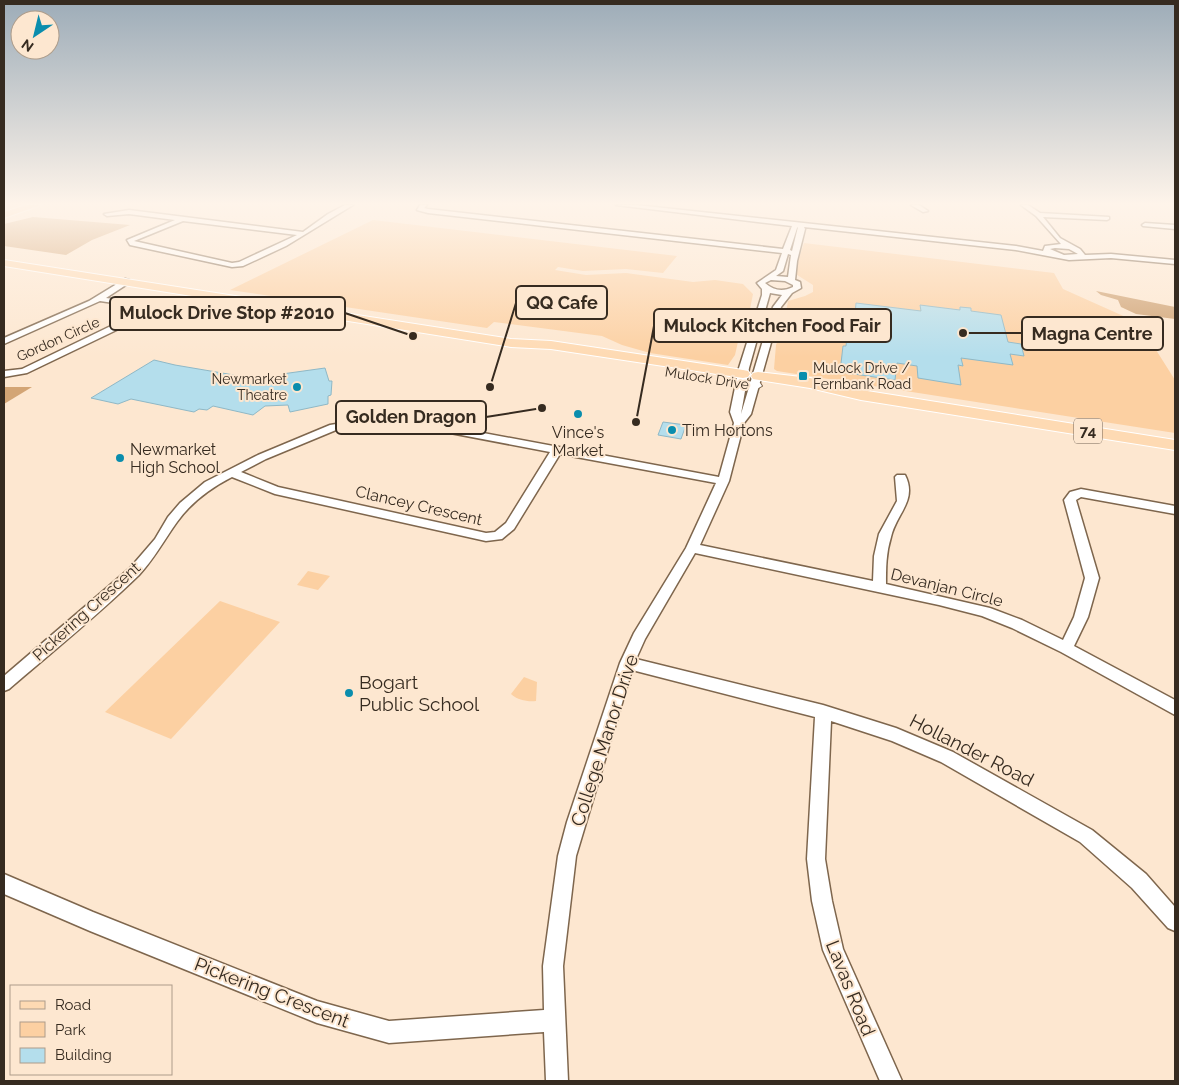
<svg xmlns="http://www.w3.org/2000/svg" width="1179" height="1085" viewBox="0 0 1179 1085" font-family="Raleway,sans-serif">
	<rect width="100%" height="100%" fill="#fde7d0"/>
	<!-- green -->
	<g fill="#fcd0a2">
		<polygon points="373,220 677,256 663,273 626,269 583,271 558,267 555,270 586,275 626,273 693,282 715,280 743,284 753,294 749,314 742,324 735,355 728,365 650,353 622,345 602,336 494,322 487,328 230,290"/>
		<polygon points="804,243 1054,273 1063,289 1139,323 1175,380 1175,433 777,371 774,369 776,345 783,328 788,301 805,296 813,292 813,285 794,273"/>
		<polygon points="308,571 330,576 318,590 297,585"/>
		<polygon points="220,601 280,622 171,739 105,712"/>
		<path d="M524 677 537 682 536 701C528 702 517 700 511 694Z"/>
	</g>
	<!-- forest -->
	<g fill="#d3a575">
		<polygon points="33,217 130,225 92,240 66,255 4,246 4,224"/>
		<polygon points="4,387 32,387 4,404"/>
	</g>
	<!-- water -->
	<polygon fill="#cea070" points="1096,291 1175,307 1175,319 1136,314 1121,307 1118,300 1101,295"/>
	<!-- building -->
	<g fill="#b4deec" stroke="#8fb8c6">
		<polygon points="856,303 921,311 920,305 960,310 960,307 971,308 971,311 1001,315 1008,342 1021,344 1024,356 1010,354 1013,365 961,358 963,366 958,365 961,385 918,378 917,366 897,363 895,380 840,372 843,346 846,346 847,337 853,338"/>
		<polygon points="154,360 175,365 287,384 282,374 325,368 329,381 332,381 331,395 328,396 328,404 290,412 288,405 265,406 253,415 213,406 207,410 199,409 194,412 131,399 118,404 91,398"/>
		<polygon points="663,422 686,425 681,439 658,435"/>
	</g>
	<g fill="none" stroke-linecap="round" stroke-linejoin="round">
		<!-- street casing -->
		<g stroke="#7e664d" stroke-width="3">
			<g id="street">
				<path d="M345 205H353L286 246 243 266 232 267 130 245 127 240 175 220 129 214 107 216 104 214 129 210 303 232 328 214ZM183 221 297 235 239 262 232 263 134 241Z"/>
				<path d="M420 205H427L424 208 428 209 783 249 792 226 616 205H636L1016 246 1043 251 1045 246 1061 244 1036 216 1021 205H1028L1040 213 1109 217V219L1107 220 1043 217 1060 238 1080 249 1085 255 1111 254 1175 260V264L1111 258 1069 260 1016 250 804 227 805 229 797 261 795 280 800 282 801 288 792 293 781 307 751 414 744 423 729 481 700 545 873 581 874 556 879 534 897 501 895 477 897 475H905C918 500 896 514 891 537 886 553 886 568 886 584L990 608 1022 620 1063 640 1074 617 1085 578 1064 500 1070 492 1081 489 1175 506V514L1081 497 1076 500 1099 578 1088 617 1074 646 1175 700V715L1061 652 1012 628 982 616 939 605 695 553 645 639 636 659 823 705 896 728 953 752 1092 830 1146 874 1175 907V931L1168 928 1132 888 1080 842 941 762 892 741 831 721 825 859 832 901 843 949 902 1081H880L823 950 812 901 807 859 815 717 632 670 576 856 563 966 568 1081H546L544 1032 389 1043 317 1023 90 931 4 894V874L93 912 317 1001 389 1021 544 1010 543 966 558 856 567 822 620 663 634 633 686 548 716 483 560 454 514 529 502 539 486 541 275 494 232 477C211 488 191 502 177 522 164 540 154 559 139 575 98 615 52 652 9 689L4 691V676L130 568 155 539 168 517 180 503 205 482 258 455 330 425 373 418 419 421 719 477 734 423 730 412 739 368 762 295V289L757 283 776 270 782 253 428 213 417 210ZM798 227 792 251 790 250 797 228ZM1055 248 1069 249 1078 254 1064 255 1050 249ZM788 254 791 255 788 277 776 276 783 271ZM771 280 785 281 793 285V287C783 292 774 291 765 283ZM770 293 782 295 773 307 741 414 749 368ZM373 424 419 427 550 452 506 523 495 532 486 533 278 487 241 472 266 459 336 430Z"/>
				<polygon points="911,205 919,205 928,211 923,212"/>
				<polygon points="1145,223 1175,225 1175,229 1143,226 1142,225"/>
				<polygon points="125,279 132,281 106,298 153,304 157,309 156,311 27,373 4,377 4,371 22,369 148,308 100,301 4,344 4,338 89,301"/>
			</g>
		</g>
		<!-- secondary casing -->
		<g stroke="#7e664d" stroke-width="2">
			<polygon id="secondary" points="741,380 760,383 762,386 755,390 736,387 734,384"/>
		</g>
		<!-- primary casing -->
		<g stroke="#fff" stroke-width="2">
			<g id="primary">
				<polygon points="26,205 41,205 4,218 4,212"/>
				<polygon points="4,260 511,339 551,341 743,370 748,371 750,374 748,377 743,378 551,349 511,347 4,266"/>
				<polygon points="758,372 810,378 861,390 1175,440 1175,450 861,400 810,388 753,379 751,376 753,373"/>
			</g>
		</g>
		<!-- street -->
		<use href="#street" fill="#fff" fill-rule="evenodd"/>
		<!-- secondary -->
		<use href="#secondary" fill="#fff" fill-rule="evenodd"/>
		<!-- primary -->
		<use href="#primary" fill="#fedab3" fill-rule="evenodd"/>
	</g>
	<!-- sky -->
	<linearGradient id="sky" x2="0" y2="1"><stop stop-color="#9dacb8"/><stop offset="0.57" stop-color="#fef4ea"/><stop offset="1" stop-color="#fef4ea" stop-opacity="0"/></linearGradient>
	<rect width="1179" height="357" fill="url(#sky)"/>
	<!-- markers -->
	<g fill="#0a8dad" stroke="#fde7d0" stroke-width="2">
		<rect x="798" y="371" width="10" height="10" rx="2.5"/>
		<circle cx="297" cy="387" r="5"/>
		<circle cx="578" cy="414" r="5"/>
		<circle cx="672" cy="430" r="5"/>
		<circle cx="120" cy="458" r="5"/>
		<circle cx="349" cy="693" r="5"/>
	</g>
	<g text-anchor="middle" stroke-width="4" stroke-linejoin="round" paint-order="stroke">
		<!-- far-street labels -->
		<g font-size="14" fill="#362b20" stroke="#fde7d0">
			<text transform="translate(58 339) rotate(-24)" y="5">Gordon Circle</text>
			<text transform="translate(707 378) rotate(9)" y="5">Mulock Drive</text>
		</g>
		<!-- far-poi labels -->
		<g font-size="14" fill="#362b20" stroke="#fde7d0" text-anchor="start">
			<text x="813" y="373">Mulock Drive /<tspan x="813" dy="16">Fernbank Road</tspan></text>
			<text x="287" y="384" text-anchor="end">Newmarket<tspan x="287" dy="16">Theatre</tspan></text>
		</g>
		<!-- shield labels -->
		<rect fill="#fde7d0" stroke="#726355" stroke-width="1" x="1074" y="418.5" width="28" height="25" rx="4"/>
		<g font-size="15" font-weight="bold" fill="#362b20">
			<text x="1088" y="436">74</text>
		</g>
		<!-- poi labels -->
		<g font-size="16" fill="#362b20" stroke="#fde7d0" text-anchor="start">
			<text x="682" y="436">Tim Hortons</text>
			<text x="578" y="438" text-anchor="middle">Vince's<tspan x="578" dy="18">Market</tspan></text>
			<text x="130" y="455">Newmarket<tspan x="130" dy="18">High School</tspan></text>
		</g>
		<!-- street labels -->
		<g font-size="16" fill="#362b20" stroke="#fde7d0">
			<text transform="translate(419 505) rotate(13)" y="6">Clancey Crescent</text>
			<text transform="translate(947 587) rotate(14)" y="6">Devanjan Circle</text>
			<text transform="translate(86 611) rotate(-42)" y="6">Pickering Crescent</text>
		</g>
		<!-- near-poi labels -->
		<g font-size="19" fill="#362b20" stroke="#fde7d0" text-anchor="start">
			<text x="359" y="689">Bogart<tspan x="359" dy="22">Public School</tspan></text>
		</g>
		<!-- near-street labels -->
		<g font-size="19" fill="#362b20" stroke="#fde7d0">
			<text transform="translate(604 740) rotate(-72)" y="7">College Manor Drive</text>
			<text transform="translate(972 750) rotate(27)" y="7">Hollander Road</text>
			<text transform="translate(851 988) rotate(68)" y="7">Lavas Road</text>
			<text transform="translate(272 992) rotate(21)" y="7">Pickering Crescent</text>
		</g>
	</g>
	<!-- callouts -->
	<path fill="none" stroke="#362b20" stroke-width="2" d="M490 387L516 303M413 336L345 313M636 422L654 326M963 333L1022 333M542 408L486 417"/>
	<g fill="#362b20" stroke="#fde7d0" stroke-width="2">
		<circle cx="490" cy="387" r="5"/>
		<circle cx="413" cy="336" r="5"/>
		<circle cx="636" cy="422" r="5"/>
		<circle cx="963" cy="333" r="5"/>
		<circle cx="542" cy="408" r="5"/>
	</g>
	<g fill="#fde7d0" stroke="#362b20" stroke-width="2">
		<rect x="516" y="286" width="91" height="33" rx="5"/>
		<rect x="110" y="297" width="235" height="33" rx="5"/>
		<rect x="654" y="309" width="237" height="33" rx="5"/>
		<rect x="1022" y="317" width="141" height="33" rx="5"/>
		<rect x="336" y="401" width="150" height="33" rx="5"/>
	</g>
	<g font-size="18" text-anchor="middle" font-weight="bold" fill="#362b20">
		<text x="562" y="309">QQ Cafe</text>
		<text x="227" y="319">Mulock Drive Stop #2010</text>
		<text x="772" y="332">Mulock Kitchen Food Fair</text>
		<text x="1092" y="340">Magna Centre</text>
		<text x="411" y="423">Golden Dragon</text>
	</g>
	<!-- border -->
	<rect width="1179" height="1085" fill="none" stroke="#362b20" stroke-width="10"/>
	<!-- legend -->
	<rect x="10" y="985" width="162" height="90" fill="#fde7d0" stroke="#ad9c8a"/>
	<rect x="20" y="1001" width="25" height="8" fill="#fedab3" stroke="#ad9c8a"/>
	<text x="55" y="1010" font-size="15" fill="#362b20">Road</text>
	<rect x="20" y="1022" width="25" height="15" fill="#fcd0a2" stroke="#ad9c8a"/>
	<text x="55" y="1035" font-size="15" fill="#362b20">Park</text>
	<rect x="20" y="1048" width="25" height="15" fill="#b4deec" stroke="#ad9c8a"/>
	<text x="55" y="1060" font-size="15" fill="#362b20">Building</text>
	<!-- north arrow -->
	<g transform="translate(35 35) rotate(215)"><circle r="24" fill="#fde7d0" stroke="#ad9c8a"/>
	<path d="M0-4L9 19L0 12L-9 19Z" fill="#0a8dad"/>
	<text y="-8" font-size="14" font-weight="bold" text-anchor="middle" fill="#362b20">N</text>
	</g>
</svg>
